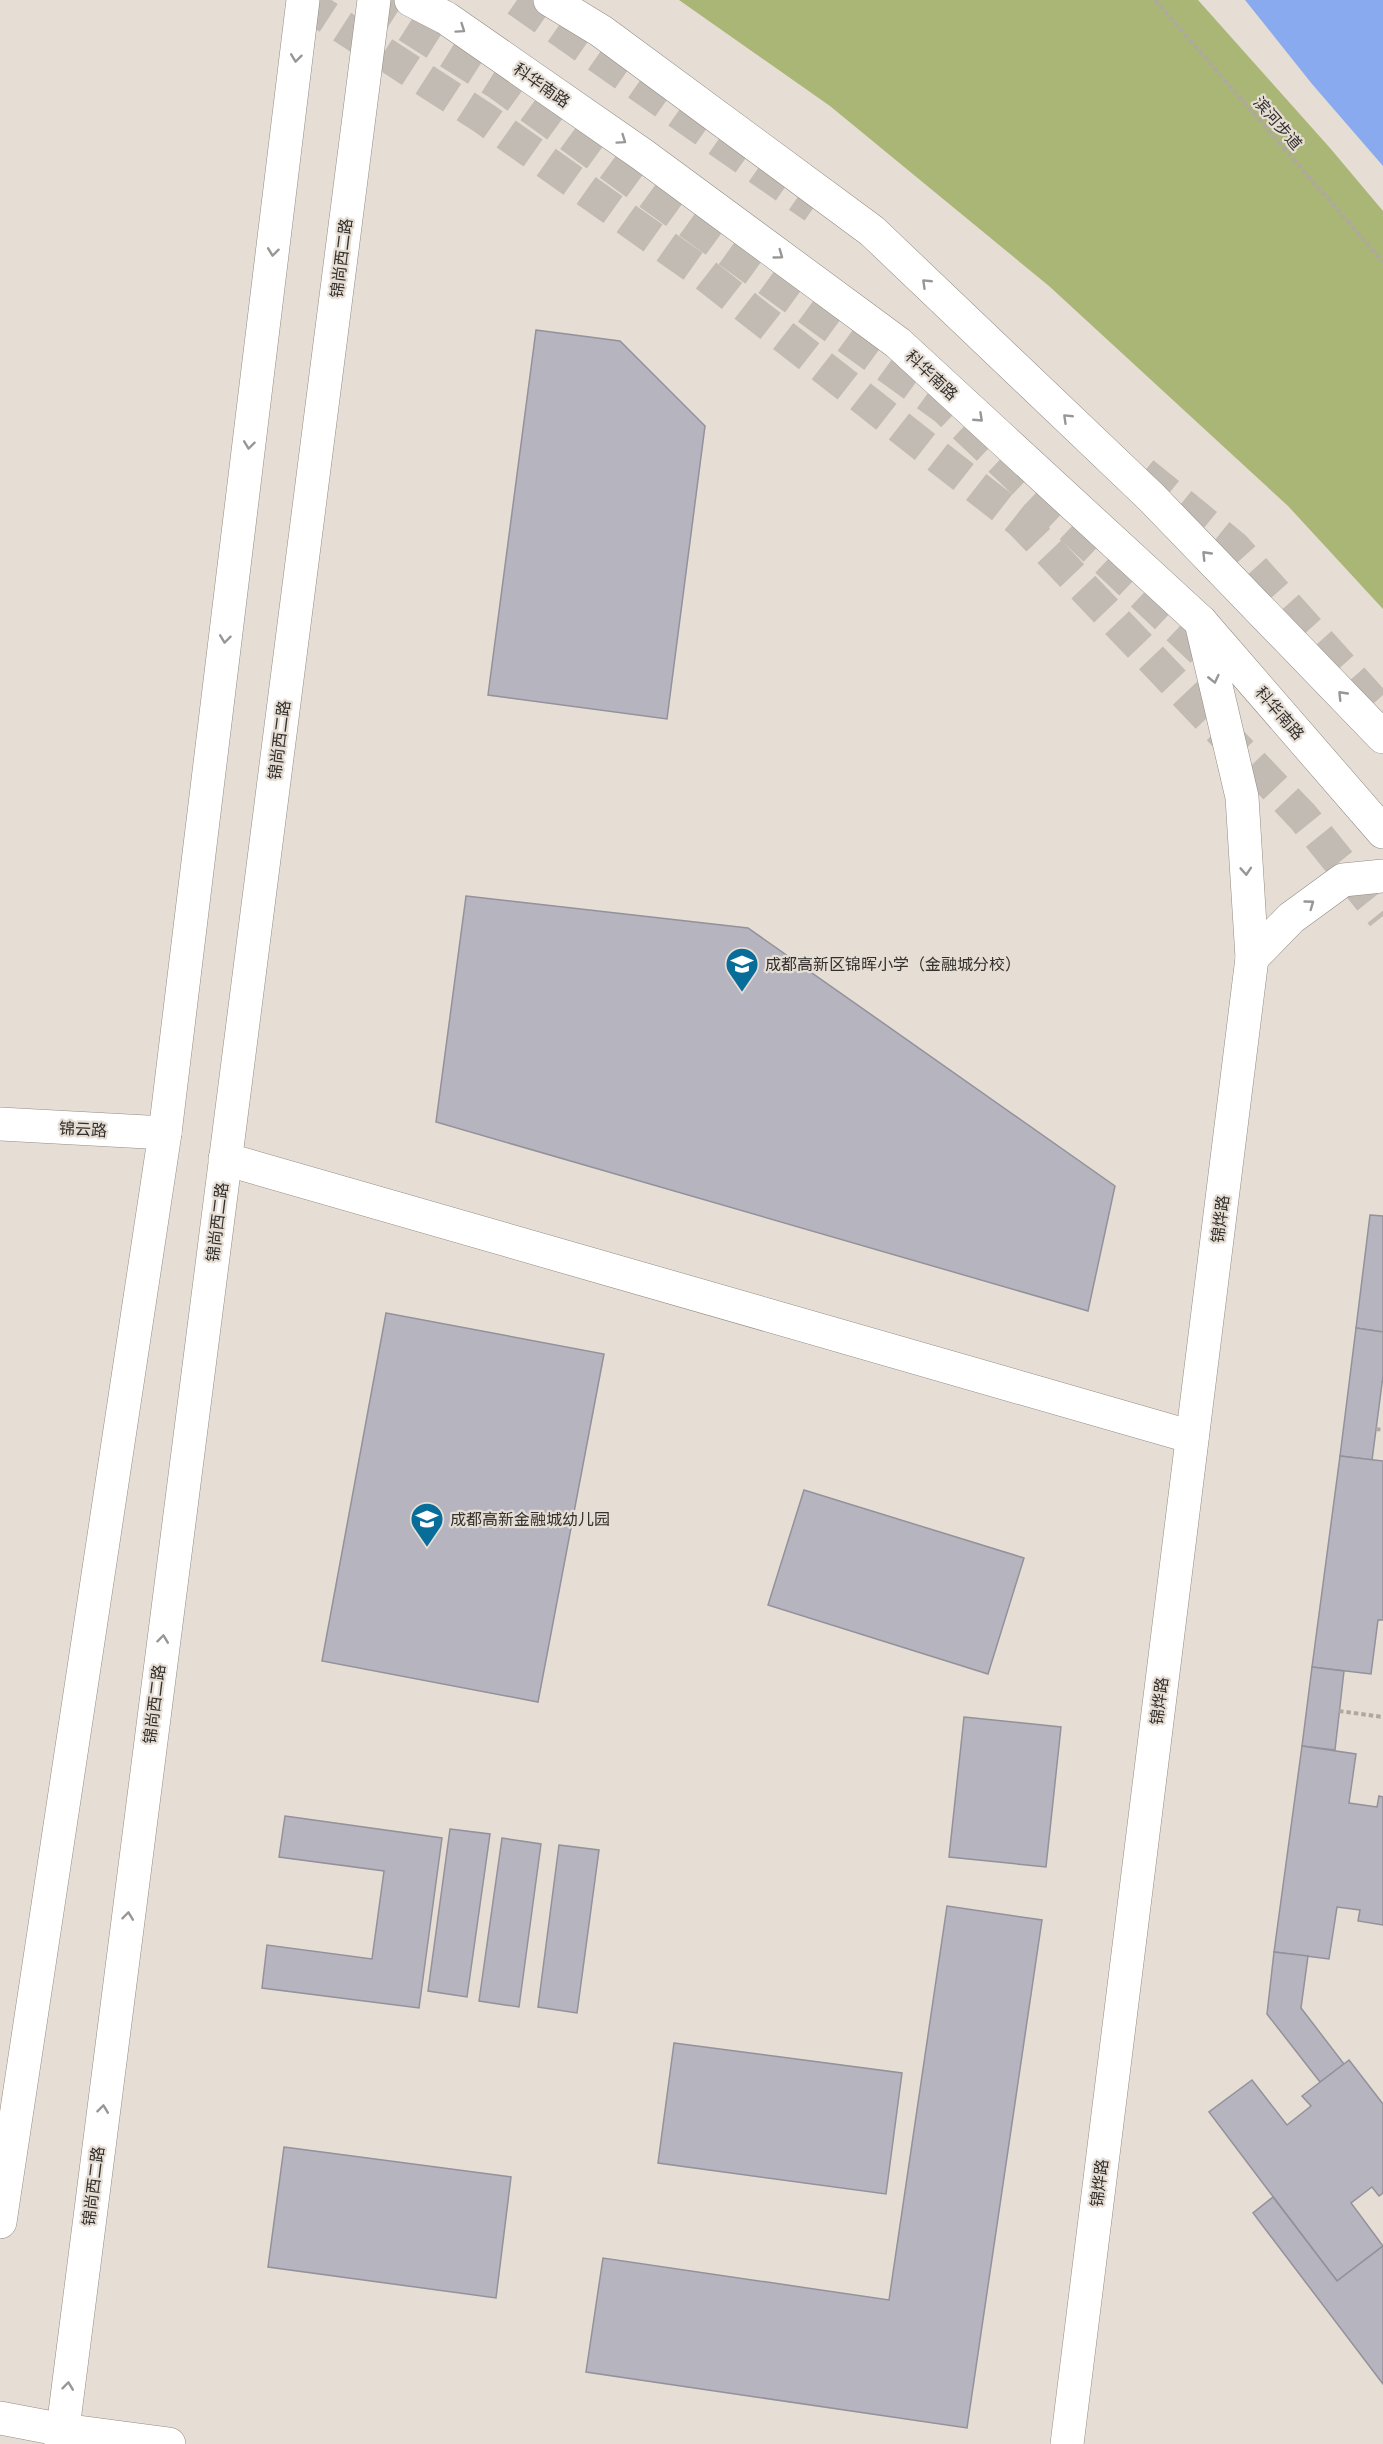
<svg xmlns="http://www.w3.org/2000/svg" width="1383" height="2444" viewBox="0 0 1383 2444" font-family="'Archivo Narrow','Noto Sans SC',sans-serif">
	<rect width="100%" height="100%" fill="#e6ded5"/>
	<!-- green -->
	<polygon fill="#aab675" points="679,0 1198,0 1330,148 1383,211 1383,609 1288,506 1049,286 830,106"/>
	<!-- water -->
	<polygon fill="#89aaef" points="1245,0 1383,0 1383,166 1312,84"/>
	<!-- building -->
	<g fill="#b6b4be" stroke="#93919b" stroke-width="1.5">
		<polygon points="536,330 620,341 705,426 667,719 488,695"/>
		<polygon points="466,896 748,928 1115,1186 1088,1311 436,1122"/>
		<polygon points="1370,1215 1383,1216 1383,1332 1356,1328"/>
		<polygon points="386,1313 604,1354 538,1702 322,1661"/>
		<polygon points="1356,1328 1383,1332 1383,1376 1372,1460 1340,1456"/>
		<polygon points="1340,1456 1383,1461 1383,1620 1378,1620 1371,1674 1312,1667"/>
		<polygon points="804,1490 1024,1558 988,1674 768,1605"/>
		<polygon points="1312,1667 1344,1671 1335,1750 1302,1746"/>
		<polygon points="964,1717 1061,1727 1046,1867 949,1857"/>
		<polygon points="1302,1746 1356,1754 1349,1803 1377,1807 1379,1796 1383,1797 1383,1925 1358,1921 1360,1910 1337,1907 1329,1959 1274,1952"/>
		<polygon points="285,1816 442,1838 419,2008 262,1988 267,1945 372,1959 384,1871 279,1857"/>
		<polygon points="450,1829 490,1834 467,1997 428,1991"/>
		<polygon points="502,1838 541,1844 519,2007 479,2001"/>
		<polygon points="559,1845 599,1850 577,2013 538,2007"/>
		<polygon points="947,1906 1042,1920 967,2428 586,2372 603,2258 889,2300"/>
		<polygon points="1274,1952 1308,1956 1301,2008 1344,2064 1320,2082 1267,2014"/>
		<polygon points="674,2043 902,2073 886,2194 658,2163"/>
		<polygon points="1349,2060 1383,2104 1383,2193 1379,2196 1372,2187 1351,2203 1383,2246 1337,2281 1209,2112 1252,2080 1287,2125 1311,2106 1302,2096"/>
		<polygon points="284,2147 511,2177 496,2298 268,2267"/>
		<polygon points="1273,2197 1337,2281 1383,2246 1383,2384 1253,2213"/>
	</g>
	<g fill="none" stroke-linecap="round" stroke-linejoin="round">
		<!-- trunk-tunnel -->
		<g stroke="#c2bbb3" stroke-width="33" stroke-dasharray="33 16" stroke-linecap="butt">
			<polyline points="301,0 485,119 704,274 1021,522 1303,817 1383,916"/>
			<polyline points="366,0 496,82 946,409 1220,668"/>
			<polyline points="517,0 814,207"/>
			<polyline points="1143,473 1234,547 1383,713"/>
		</g>
		<!-- minor casing -->
		<g stroke="#938b83" stroke-width="34">
			<g id="minor">
				<polyline points="1252,958 1291,918 1343,880 1383,876"/>
				<polyline points="0,1124 165,1133"/>
				<polyline points="225,1159 1192,1437"/>
				<polyline points="0,2418 63,2430 169,2444"/>
				<polyline points="1067,2444 1252,958 1242,797 1201,622"/>
			</g>
		</g>
		<!-- tertiary casing -->
		<g stroke="#938b83" stroke-width="34">
			<g id="tertiary">
				<polyline points="0,2222 165,1133 303,0"/>
				<polyline points="61,2444 374,0"/>
			</g>
		</g>
		<!-- secondary casing -->
		<g stroke="#938b83" stroke-width="34">
			<g id="secondary">
				<polyline points="411,0 446,18 643,155 898,343 1201,622 1383,832"/>
				<polyline points="550,0 601,31 872,231 1151,497 1383,737"/>
			</g>
		</g>
		<!-- path -->
		<g stroke="#afa8a1" stroke-width="4" stroke-dasharray="4.5 3" stroke-linecap="butt">
			<polyline points="1155,0 1383,262"/>
			<polyline points="1376,1429 1383,1430"/>
			<polyline points="1339,1711 1383,1717"/>
		</g>
		<!-- minor -->
		<use href="#minor" stroke="#fff" stroke-width="33"/>
		<!-- tertiary -->
		<use href="#tertiary" stroke="#fff" stroke-width="33"/>
		<!-- secondary -->
		<use href="#secondary" stroke="#fff" stroke-width="33"/>
	</g>
	<!-- one-way arrows -->
	<defs><path id="oneway-chevron" d="M-2-3.5L2.5 0L-2 3.5" fill="none" stroke-width="1.6" stroke-linecap="round" stroke-linejoin="round" transform="scale(1.5)"/></defs>
	<g stroke="#989796">
		<use href="#oneway-chevron" transform="translate(461 29) rotate(35)"/>
		<use href="#oneway-chevron" transform="translate(296 58) rotate(97)"/>
		<use href="#oneway-chevron" transform="translate(622 140) rotate(35)"/>
		<use href="#oneway-chevron" transform="translate(273 252) rotate(97)"/>
		<use href="#oneway-chevron" transform="translate(779 255) rotate(36)"/>
		<use href="#oneway-chevron" transform="translate(926 283) rotate(-136)"/>
		<use href="#oneway-chevron" transform="translate(979 418) rotate(43)"/>
		<use href="#oneway-chevron" transform="translate(1067 418) rotate(-136)"/>
		<use href="#oneway-chevron" transform="translate(249 445) rotate(97)"/>
		<use href="#oneway-chevron" transform="translate(1206 555) rotate(-134)"/>
		<use href="#oneway-chevron" transform="translate(225 639) rotate(97)"/>
		<use href="#oneway-chevron" transform="translate(1214 679) rotate(77)"/>
		<use href="#oneway-chevron" transform="translate(1342 695) rotate(-134)"/>
		<use href="#oneway-chevron" transform="translate(1246 871) rotate(86)"/>
		<use href="#oneway-chevron" transform="translate(1310 904) rotate(-36)"/>
		<use href="#oneway-chevron" transform="translate(163 1639) rotate(-83)"/>
		<use href="#oneway-chevron" transform="translate(128 1916) rotate(-83)"/>
		<use href="#oneway-chevron" transform="translate(103 2109) rotate(-83)"/>
		<use href="#oneway-chevron" transform="translate(68 2386) rotate(-83)"/>
	</g>
	<!-- icons -->
	<defs>
		<g id="school-pin" transform="scale(1.725)"><path d="M0 17L-7.5 6A9.5 9.5 0 1 1 7.5 6Z" fill="#096d9a" stroke="#e6ded5"/><path d="M0-5L7-2L0 1L-7-2ZM-4 1L0 2.5L4 1V4Q0 6-4 4Z" fill="#fff"/></g>
	</defs>
	<g fill-rule="evenodd">
		<use href="#school-pin" x="742" y="964"/>
		<use href="#school-pin" x="427" y="1519"/>
	</g>
	<g text-anchor="middle" stroke-width="4.5" stroke-linejoin="round" paint-order="stroke">
		<!-- street labels -->
		<g font-size="16" fill="#322f2c" stroke="#e6ded5">
			<text transform="translate(542 85) rotate(35)" y="6">科华南路</text>
			<text transform="translate(1278 123) rotate(49)" y="6">滨河步道</text>
			<text transform="translate(341 258) rotate(-83)" y="6">锦尚西二路</text>
			<text transform="translate(932 375) rotate(43)" y="6">科华南路</text>
			<text transform="translate(1280 713) rotate(49)" y="6">科华南路</text>
			<text transform="translate(279 740) rotate(-83)" y="6">锦尚西二路</text>
			<text transform="translate(83 1129) rotate(3)" y="6">锦云路</text>
			<text transform="translate(1220 1219) rotate(-83)" y="6">锦烨路</text>
			<text transform="translate(217 1222) rotate(-83)" y="6">锦尚西二路</text>
			<text transform="translate(1159 1701) rotate(-83)" y="6">锦烨路</text>
			<text transform="translate(154 1704) rotate(-83)" y="6">锦尚西二路</text>
			<text transform="translate(1099 2183) rotate(-83)" y="6">锦烨路</text>
			<text transform="translate(93 2186) rotate(-83)" y="6">锦尚西二路</text>
		</g>
		<!-- poi labels -->
		<g font-size="16" fill="#322f2c" stroke="#e6ded5" text-anchor="start">
			<text x="765" y="970">成都高新区锦晖小学（金融城分校）</text>
			<text x="450" y="1525">成都高新金融城幼儿园</text>
		</g>
	</g>
</svg>
